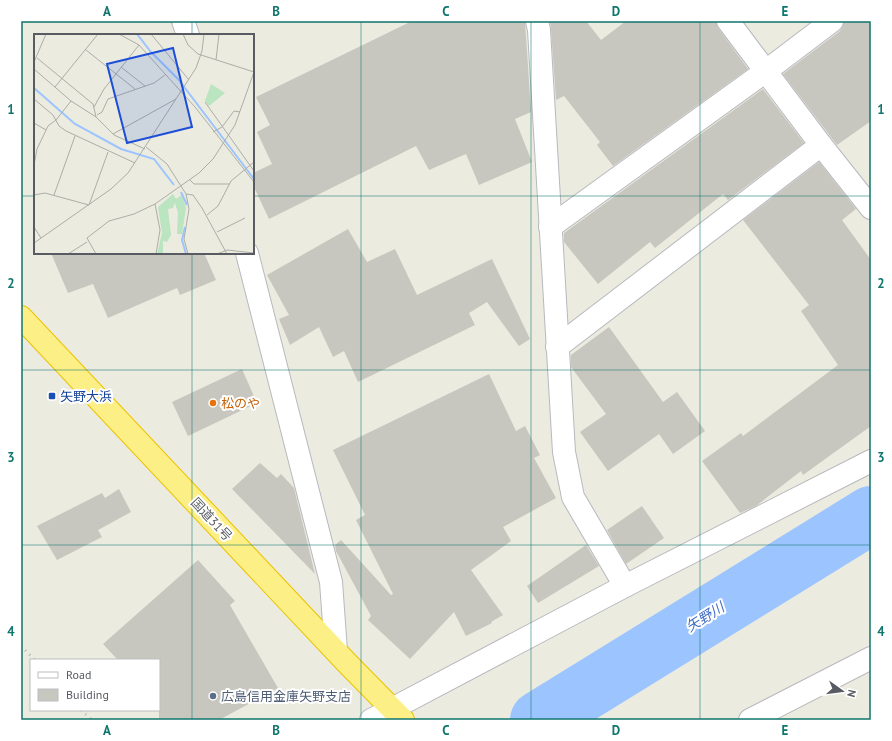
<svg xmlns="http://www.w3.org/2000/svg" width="892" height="741" viewBox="0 0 892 741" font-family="'PT Sans','Noto Sans JP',sans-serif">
	<rect width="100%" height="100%" fill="#ecebdf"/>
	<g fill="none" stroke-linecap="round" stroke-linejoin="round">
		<!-- river -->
		<polyline stroke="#9cc5ff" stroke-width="58" points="539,720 871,515"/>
	</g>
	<!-- building -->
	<g fill="#c8c7bf">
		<polygon points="412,21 525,21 531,112 515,119 532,162 479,185 466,154 429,170 416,146 269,219 253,185 253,173 272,164 257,132 270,125 256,97"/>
		<polygon points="550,21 586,21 601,40 626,21 716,21 718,28 748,69 613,166 597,145 600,142 564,96 556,100 551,29"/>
		<polygon points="844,21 871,21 871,121 837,145 783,74 840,31 843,26"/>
		<polygon points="763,89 804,143 728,200 723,194 655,248 650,242 598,284 564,242 564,233"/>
		<polygon points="819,162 856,209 842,220 871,260 871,426 803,475 801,471 756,506 740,513 702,461 741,433 743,436 838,365 801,311 809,305 743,220"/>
		<polygon points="348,229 367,262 395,249 417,295 492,259 530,339 519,346 487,302 469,313 475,325 358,382 344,351 333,357 319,327 290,345 279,319 289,315 267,275"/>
		<polygon points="51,253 204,253 216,280 180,295 177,288 108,318 93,284 68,293"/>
		<polygon points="609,327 663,402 677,392 705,431 673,454 659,434 608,471 580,432 606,414 571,367 571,355"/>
		<polygon points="242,369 257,403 188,436 172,402"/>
		<polygon points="489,374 516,431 525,426 540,455 534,458 556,498 503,527 511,541 471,570 503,615 491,622 492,623 466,636 454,612 410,659 368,620 371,616 336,551 335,545 341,540 391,595 393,594 356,520 365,515 333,450"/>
		<polygon points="260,463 277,478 281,474 294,488 315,574 232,489"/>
		<polygon points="119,489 131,512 98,530 102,537 57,560 37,526 102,493 105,498"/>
		<polygon points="642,506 664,538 626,564 607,530"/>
		<polygon points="586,545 599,566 538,603 527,586"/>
		<polygon points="198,560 235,601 230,605 278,688 219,720 159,720 159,660 118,660 103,644"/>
	</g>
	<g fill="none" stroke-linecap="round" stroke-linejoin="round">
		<!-- minor casing -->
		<g stroke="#b7b9bf" stroke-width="24">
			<g id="minor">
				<polyline points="183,21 188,35"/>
				<polyline points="537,21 539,30 564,452 573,497 625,586"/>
				<polyline points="728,21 821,145 871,208"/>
				<polyline points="550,227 766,71 832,21"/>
				<polyline points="247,253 331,582 336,651"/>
				<polyline points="557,347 821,145"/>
				<polyline points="371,720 625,586 871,461"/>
				<polyline points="750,720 871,658"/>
			</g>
		</g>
		<!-- highway casing -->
		<g stroke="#eac301" stroke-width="24">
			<polyline id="highway" points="21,317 346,662 403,720"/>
		</g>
		<!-- minor -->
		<use href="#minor" stroke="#fff" stroke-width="22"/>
		<!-- highway -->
		<use href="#highway" stroke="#fcef86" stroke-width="22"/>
		<!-- rail -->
		<g stroke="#b3b4b4" stroke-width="3" stroke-dasharray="1 5" stroke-linecap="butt">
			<polyline points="21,646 35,660"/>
			<polyline points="81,710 92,720"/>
		</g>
	</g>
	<!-- grid -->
	<path fill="none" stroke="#0f766e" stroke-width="1" stroke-opacity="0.55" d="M192 21V35M361 21V720M531 21V720M700 21V720M21 196H35M253 196H871M192 253V720M21 370H871M21 545H871"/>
	<!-- markers -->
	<rect fill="#1a4fb4" stroke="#fff" stroke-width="1.5" x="48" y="392" width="8" height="8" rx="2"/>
	<circle fill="#e8710a" stroke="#fff" stroke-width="1.5" cx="213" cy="403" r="4"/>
	<circle fill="#5c6f8a" stroke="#fff" stroke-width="1.5" cx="213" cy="696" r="4"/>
	<g text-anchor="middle" stroke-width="4" stroke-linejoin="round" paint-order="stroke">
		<!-- transit labels -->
		<g font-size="13" fill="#164399" stroke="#fff" text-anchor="start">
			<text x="60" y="401">矢野大浜</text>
		</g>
		<!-- food labels -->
		<g font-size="13" fill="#c56008" stroke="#fff" text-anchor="start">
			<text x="221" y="408">松のや</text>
		</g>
		<!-- street labels -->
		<g font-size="13" fill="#585b61" stroke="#fff">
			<text transform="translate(212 519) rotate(47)" y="5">国道31号</text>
		</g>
		<!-- service labels -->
		<g font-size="13" fill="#4e5e75" stroke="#fff" text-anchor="start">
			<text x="221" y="701">広島信用金庫矢野支店</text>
		</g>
		<!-- water labels -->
		<g font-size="14" font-style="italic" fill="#406cc1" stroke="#fff">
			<text transform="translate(705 617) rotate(-32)" y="5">矢野川</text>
		</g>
	</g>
	<!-- overview -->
	<g transform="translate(34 34)">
		<rect width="220" height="220" fill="#ecebdf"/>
		<path d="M139 160 142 165 148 161 152 174 148 200H143L144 179 141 169 139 174 134 175 137 201 133 208 129 207V220H123L128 199 124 173Z" fill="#bbe4c1"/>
		<path d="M177 50 191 59 175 72 171 67Z" fill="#bbe4c1"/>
		<path fill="none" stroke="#9cc5ff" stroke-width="2" d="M103 0 117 18 144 45 220 145M0 54 41 90 87 115 120 125 140 151M147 158 153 171M151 193 148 206 152 220"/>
		<path fill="none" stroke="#adada9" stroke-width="1" d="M85 0 105 11 161 73 220 148M117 0 155 46M149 0 154 11 164 20 220 38M52 16 101 55M3 24 59 70 62 83M182 26 185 0M0 28 12 0M87 33 111 52M0 35 37 67 62 83 80 101 111 115M21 53 64 0M0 65 19 81 25 92 32 97 101 129M171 68 220 137M60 73 70 55 105 11M63 81 68 78 74 65 120 49 131 41M0 89 12 96M179 98 188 93 200 77 206 78M79 100 142 65M112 113 133 130 152 160 155 175 150 205 154 220M0 131 3 115 14 92 22 86 37 67M156 146 160 150H195M152 160 159 161 168 174 193 220M0 161 11 159 55 171 74 118M20 161 41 102M121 170 126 196 122 220M173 181 184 172 197 147 220 128M0 193 7 204M183 198 211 184M0 209 77 155 94 139 162 34 168 17 170 0M34 220 53 208M62 220 53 204 75 187 100 180 121 170 165 139 179 125 201 91 220 38M183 220 193 216 220 219"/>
		<path fill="#1d4ed8" fill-opacity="0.15" stroke="#1d4ed8" stroke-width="2" d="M139 14 158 93 93 109 73 30Z"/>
		<rect width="220" height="220" fill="none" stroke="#585b61" stroke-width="2"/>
	</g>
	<!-- border -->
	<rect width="892" height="741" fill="none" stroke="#ffffff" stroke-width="44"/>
	<!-- legend -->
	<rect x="30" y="659" width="130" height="52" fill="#ffffff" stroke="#bcbdc0"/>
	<rect x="38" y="672" width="20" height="6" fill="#ffffff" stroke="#bcbdc0"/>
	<text x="66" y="679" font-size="12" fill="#585b61">Road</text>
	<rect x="38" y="689" width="20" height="12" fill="#c8c7bf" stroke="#bcbdc0"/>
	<text x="66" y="699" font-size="12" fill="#585b61">Building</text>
	<!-- north arrow -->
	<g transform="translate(842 691) rotate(104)" stroke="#ffffff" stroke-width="3" paint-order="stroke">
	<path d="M0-3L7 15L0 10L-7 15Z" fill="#585b61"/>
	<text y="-6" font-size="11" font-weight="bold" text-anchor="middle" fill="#585b61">N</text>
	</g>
	<rect x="22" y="22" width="848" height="697" fill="none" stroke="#0f766e" stroke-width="1.5"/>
	<g font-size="13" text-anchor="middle" font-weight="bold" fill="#0f766e">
		<text x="107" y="16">A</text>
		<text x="276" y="16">B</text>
		<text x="446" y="16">C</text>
		<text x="616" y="16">D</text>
		<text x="785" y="16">E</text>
		<text x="11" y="114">1</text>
		<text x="881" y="114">1</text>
		<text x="11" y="288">2</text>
		<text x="881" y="288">2</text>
		<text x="11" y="462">3</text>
		<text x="881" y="462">3</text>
		<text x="11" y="636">4</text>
		<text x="881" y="636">4</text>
		<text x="107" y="735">A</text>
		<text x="276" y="735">B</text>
		<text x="446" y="735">C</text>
		<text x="616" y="735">D</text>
		<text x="785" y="735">E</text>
	</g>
</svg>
